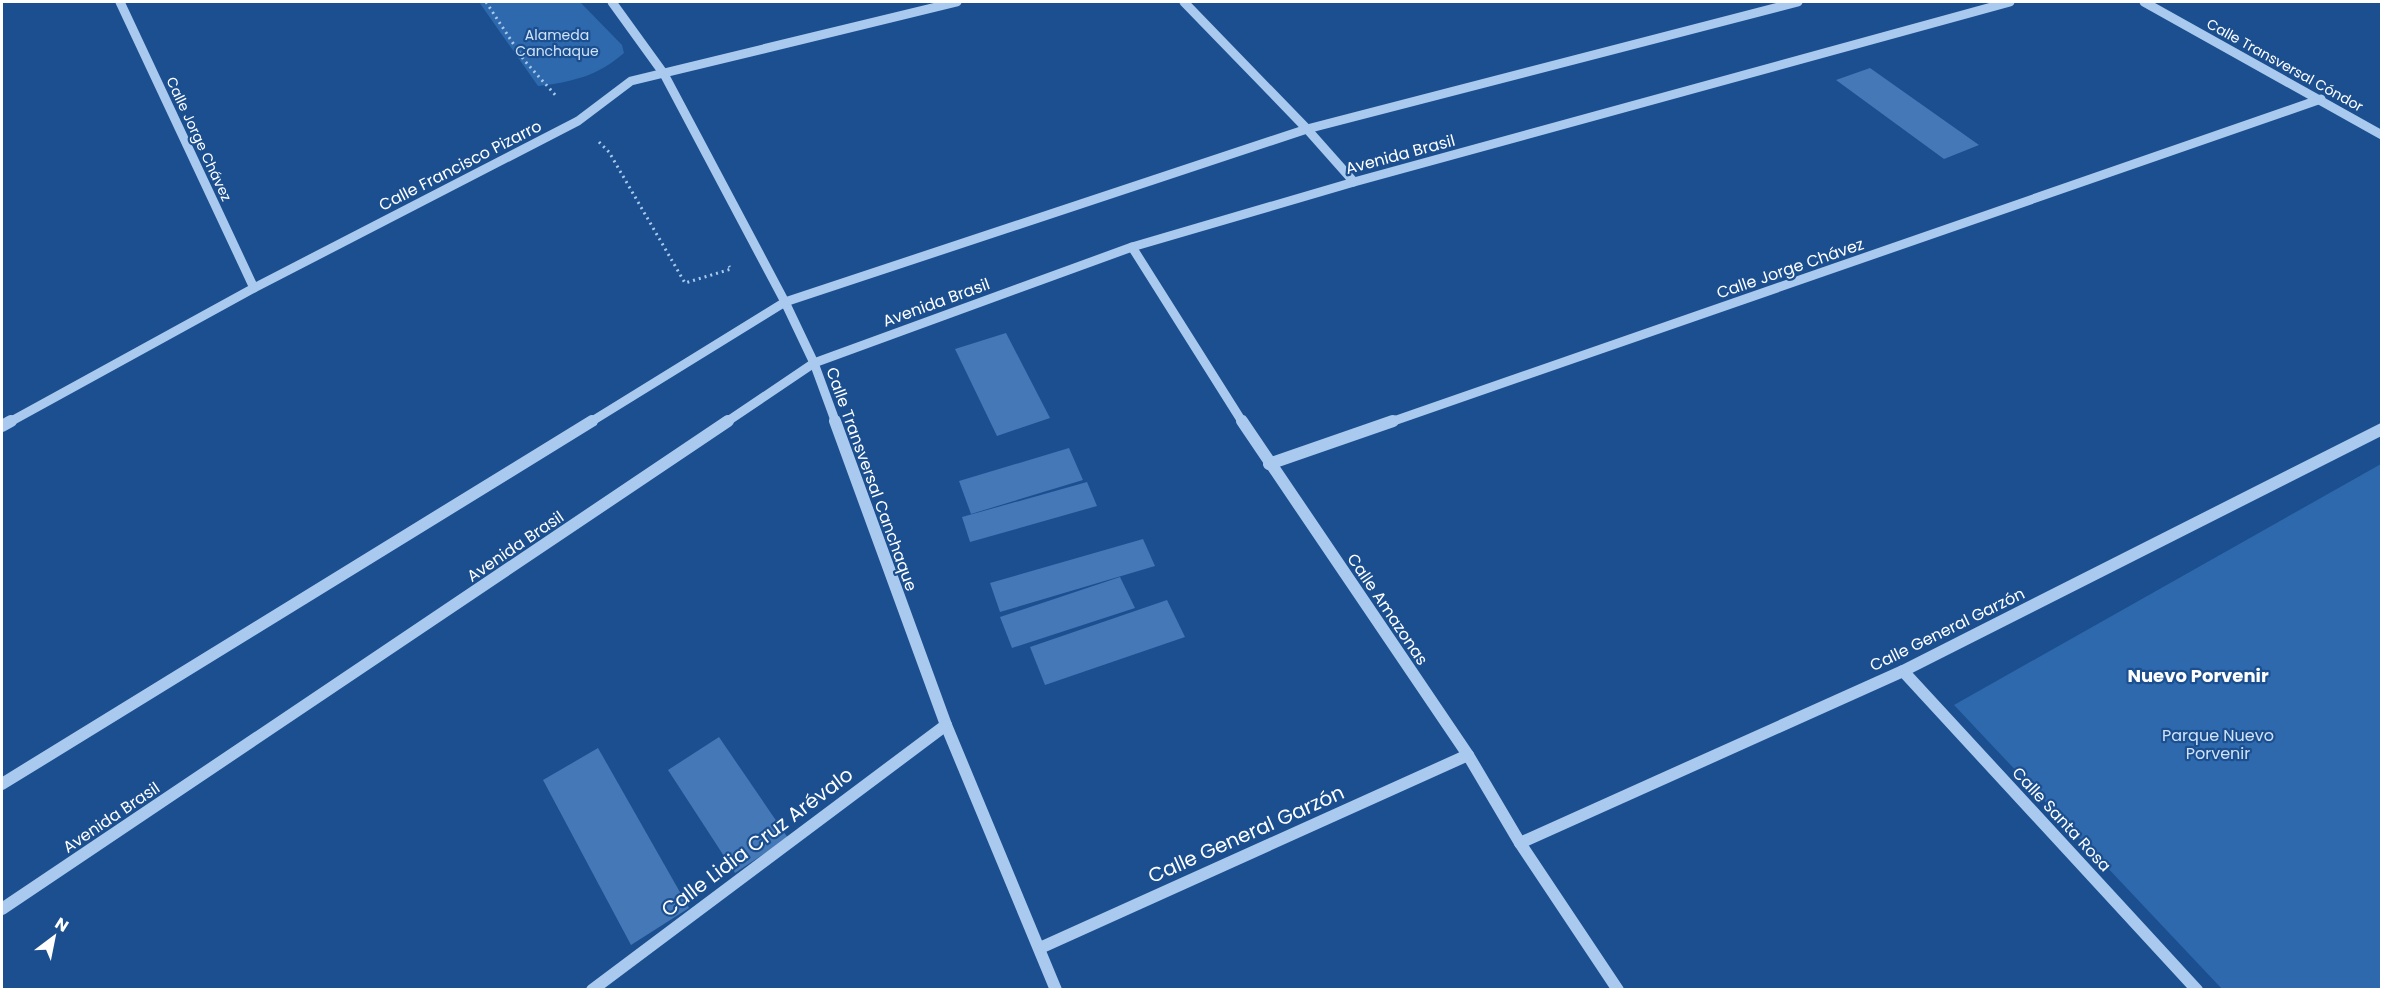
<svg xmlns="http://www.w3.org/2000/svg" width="2383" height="991" viewBox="0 0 2383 991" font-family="Poppins,sans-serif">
	<rect width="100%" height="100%" fill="#1b4f8f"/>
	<!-- green -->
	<g fill="#2e69ad">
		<path d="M479 2H580L622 45 624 53C598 76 572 82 538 86Z"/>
		<polygon points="2381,464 2381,989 2222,989 1954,705"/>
	</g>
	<!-- building -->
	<g fill="#4478b7">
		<polygon points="1870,68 1979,145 1944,159 1836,80"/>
		<polygon points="1006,333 1050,418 997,436 955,349"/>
		<polygon points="1069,448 1083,480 971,514 959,481"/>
		<polygon points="1087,482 1097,506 970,542 962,517"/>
		<polygon points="1143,539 1155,566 1000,612 990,583"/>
		<polygon points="1120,577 1135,608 1012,648 1000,617"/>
		<polygon points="1167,600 1185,637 1045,685 1030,647"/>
		<polygon points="719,737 788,838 735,873 668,770"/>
		<polygon points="598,748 689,908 631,945 543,780"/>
	</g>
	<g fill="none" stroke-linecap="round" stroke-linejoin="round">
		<!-- path -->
		<g stroke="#a9c9ee" stroke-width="3" stroke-dasharray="2 4" stroke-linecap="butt">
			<polyline points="486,2 524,60 557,97"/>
			<polyline points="599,142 609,152 685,283 731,269 729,266"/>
		</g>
		<!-- minor-far1 -->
		<g stroke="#a9c9ee" stroke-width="9">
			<polyline points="120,2 254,288"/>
			<polyline points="612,2 664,74 785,302 814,363 836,423"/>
			<polyline points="1184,2 1307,129 1354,182"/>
			<polyline points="2144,2 2382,135"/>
			<polyline points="1132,247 1243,423"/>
			<polyline points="8,423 254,288 578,121 631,81 957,2"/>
			<polyline points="589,423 785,302 1307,129 1798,2"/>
			<polyline points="725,423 814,363 1132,247 1354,182 2010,2"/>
			<polyline points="1388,423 2321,99"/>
		</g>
		<!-- minor -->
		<g stroke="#a9c9ee" stroke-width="12">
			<polyline points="835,421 946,725 1056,990"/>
			<polyline points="1242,421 1468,755 1520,843 1618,990"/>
			<polyline points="2,426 11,421"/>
			<polyline points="1269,464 1393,421"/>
			<polyline points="1903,671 2197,990"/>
			<polyline points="2,784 592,421"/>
			<polyline points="1520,843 1903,671 2382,429"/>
			<polyline points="2,909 728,421"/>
			<polyline points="1040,948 1468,755"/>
			<polyline points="592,990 946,725"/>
		</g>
	</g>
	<g text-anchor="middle" stroke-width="4.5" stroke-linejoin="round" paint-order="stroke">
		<!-- far-park labels -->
		<g font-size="14" fill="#cfe3fa" stroke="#1b4f8f">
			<text x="557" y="40">Alameda<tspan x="557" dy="16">Canchaque</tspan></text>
		</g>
		<!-- far-street labels -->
		<g font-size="14" fill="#fff" stroke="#1b4f8f">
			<text transform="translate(2285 65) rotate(29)" y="5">Calle Transversal Cóndor</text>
			<text transform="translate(199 139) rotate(65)" y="5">Calle Jorge Chávez</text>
		</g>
		<!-- street labels -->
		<g font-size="16" fill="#fff" stroke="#1b4f8f">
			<text transform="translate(1400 154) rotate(-15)" y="6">Avenida Brasil</text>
			<text transform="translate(460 165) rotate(-27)" y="6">Calle Francisco Pizarro</text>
			<text transform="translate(1790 268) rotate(-19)" y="6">Calle Jorge Chávez</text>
			<text transform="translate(936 302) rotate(-20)" y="6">Avenida Brasil</text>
			<text transform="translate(872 479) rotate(70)" y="6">Calle Transversal Canchaque</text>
			<text transform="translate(515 546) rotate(-34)" y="6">Avenida Brasil</text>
			<text transform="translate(1388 609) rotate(56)" y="6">Calle Amazonas</text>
			<text transform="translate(1947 629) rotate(-26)" y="6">Calle General Garzón</text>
			<text transform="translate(111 817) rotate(-34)" y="6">Avenida Brasil</text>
			<text transform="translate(2062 819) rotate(47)" y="6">Calle Santa Rosa</text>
		</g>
		<!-- park labels -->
		<g font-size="16" fill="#cfe3fa" stroke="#1b4f8f">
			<text x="2218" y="741">Parque Nuevo<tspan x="2218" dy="18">Porvenir</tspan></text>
		</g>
		<!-- neighbourhood labels -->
		<g font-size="18" font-weight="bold" fill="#fff" stroke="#1b4f8f">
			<text x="2198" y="682">Nuevo Porvenir</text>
		</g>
		<!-- near-street labels -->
		<g font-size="20" fill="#fff" stroke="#1b4f8f">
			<text transform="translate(1246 834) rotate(-24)" y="7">Calle General Garzón</text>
			<text transform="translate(757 842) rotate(-37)" y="7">Calle Lidia Cruz Arévalo</text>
		</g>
	</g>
	<!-- border -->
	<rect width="2383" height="991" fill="none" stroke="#ffffff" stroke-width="6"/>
	<!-- north arrow -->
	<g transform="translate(54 937) rotate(32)" stroke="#1b4f8f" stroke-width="4.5" paint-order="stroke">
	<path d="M0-4.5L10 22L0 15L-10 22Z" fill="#ffffff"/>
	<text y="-9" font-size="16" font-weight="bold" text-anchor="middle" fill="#ffffff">N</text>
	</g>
</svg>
